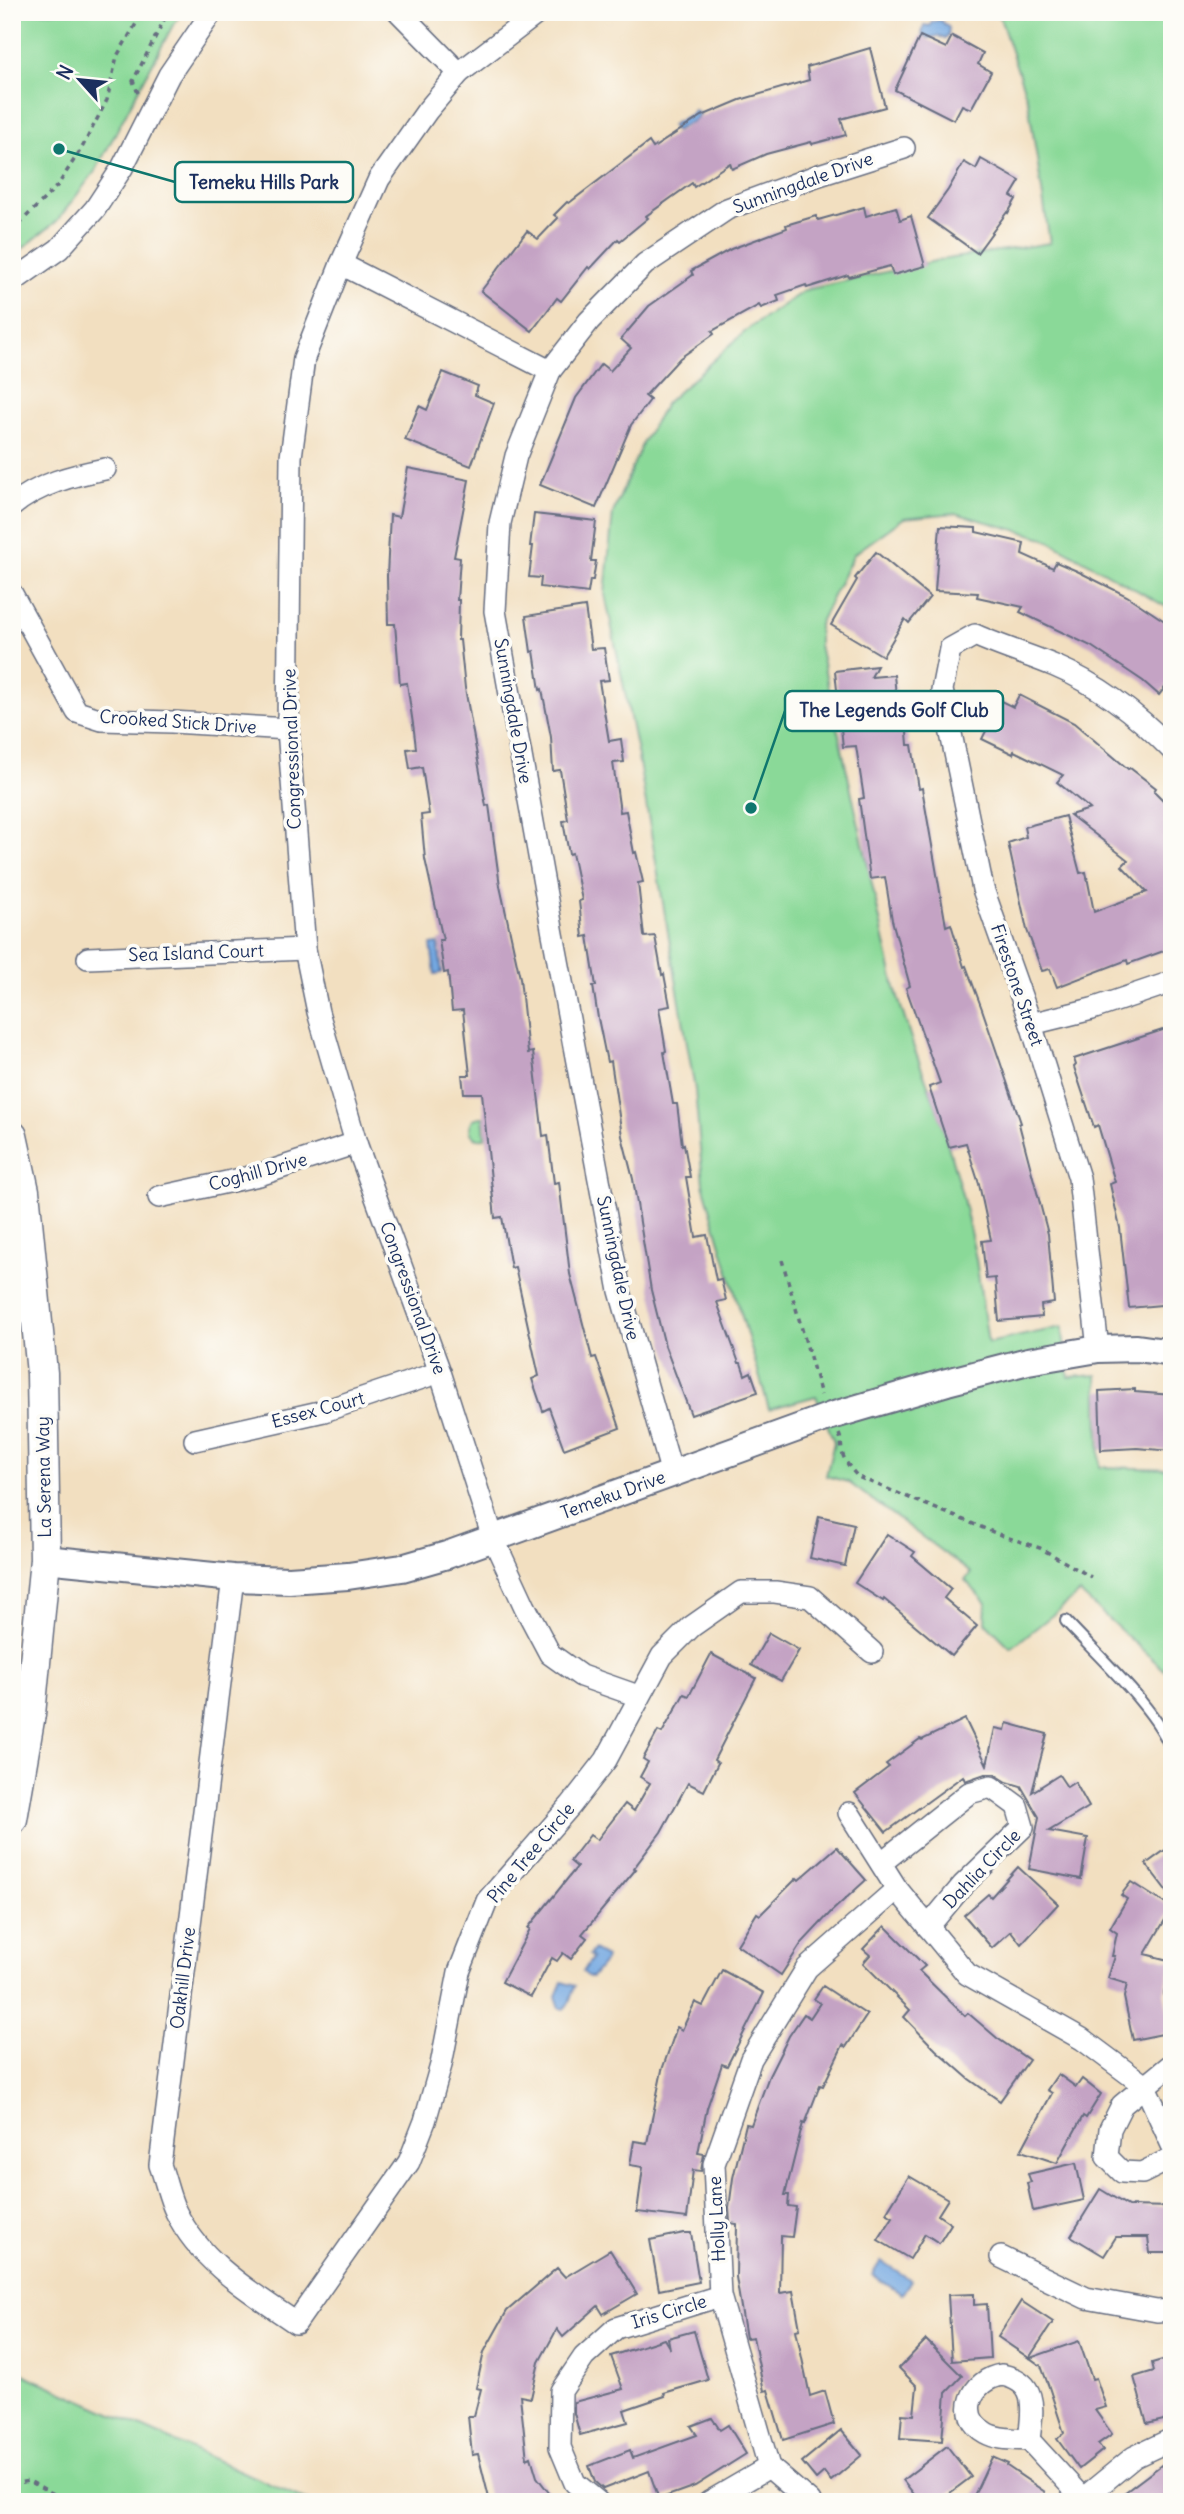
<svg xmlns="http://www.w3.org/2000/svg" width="1184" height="2514" viewBox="0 0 1184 2514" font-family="Delius,sans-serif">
	<rect width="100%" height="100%" fill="#fdfcf7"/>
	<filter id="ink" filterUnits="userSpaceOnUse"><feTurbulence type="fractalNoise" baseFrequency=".0143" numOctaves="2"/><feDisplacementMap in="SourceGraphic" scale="14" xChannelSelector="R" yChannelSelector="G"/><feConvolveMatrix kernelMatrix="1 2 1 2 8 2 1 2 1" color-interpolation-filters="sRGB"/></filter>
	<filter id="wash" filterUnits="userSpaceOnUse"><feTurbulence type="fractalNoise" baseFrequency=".00686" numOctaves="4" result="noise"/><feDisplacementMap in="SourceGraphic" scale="28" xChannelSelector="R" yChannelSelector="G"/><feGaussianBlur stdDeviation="1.57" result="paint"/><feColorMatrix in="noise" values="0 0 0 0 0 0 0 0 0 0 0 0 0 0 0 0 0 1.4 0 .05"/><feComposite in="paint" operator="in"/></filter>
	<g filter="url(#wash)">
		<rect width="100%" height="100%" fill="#f2dfc0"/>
		<!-- green -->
		<g fill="#8ad998" stroke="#52847b" stroke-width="2">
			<polygon points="12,12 183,12 173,25 96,170 57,221 12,257"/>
			<polygon points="998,12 1172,12 1172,610 1044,538 955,513 904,518 854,554 819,624 819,645 895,988 914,1048 940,1117 963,1198 976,1259 988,1343 1062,1327 1069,1377 1097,1375 1100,1467 1172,1469 1172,1677 1080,1593 1011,1648 985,1622 986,1603 965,1580 971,1573 848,1482 826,1476 834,1442 816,1396 769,1409 703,1184 695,1090 638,757 605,594 613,513 643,442 666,403 748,329 805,290 940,260 1050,243 1028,101"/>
			<path d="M480 1117H483L485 1138C472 1140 466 1131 473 1119Z"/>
			<polygon points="12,2369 310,2502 12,2502"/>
		</g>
		<!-- water -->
		<g fill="#74a8e1" stroke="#486ca0" stroke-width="2">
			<polygon points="940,20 949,28 948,36 945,39 938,36 929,38 922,35 924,25 930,26 932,22"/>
			<polygon points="694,110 699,114 696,119 675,131 671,125 691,114"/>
			<polygon points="438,944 442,973 435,974 431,945"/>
			<polygon points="593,1950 606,1957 605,1961 592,1977 589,1977 583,1972 592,1958 589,1955"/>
			<polygon points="562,1982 575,1986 569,2003 564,2009 560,2008 556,1996"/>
			<polygon points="881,2261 911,2280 902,2294 872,2275"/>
		</g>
		<g id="blocks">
			<!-- building -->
			<g fill="#c4a3c4">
				<polygon points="920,36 946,48 952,36 983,53 978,64 991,72 971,109 962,105 954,120 895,90"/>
				<polygon points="870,48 885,107 841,119 846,135 812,144 811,142 766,154 732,169 730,163 694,187 692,183 646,216 648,218 620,241 618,239 590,269 588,267 561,301 557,298 532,331 481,291 527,231 538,239 558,218 554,215 567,202 569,203 649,142 653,148 702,116 740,100 809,80 807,67"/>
				<polygon points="981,159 1020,181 1011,196 1016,199 1008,213 1007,212 977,253 928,218 948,190 964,162 976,169"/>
				<polygon points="864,207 866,216 896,207 900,220 911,216 925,266 893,275 890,266 849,277 848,275 807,288 806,285 777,295 779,301 761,308 759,305 712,331 714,334 680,358 645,396 650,400 631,425 596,508 540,485 576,398 601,364 610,371 631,348 621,339 649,306 693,275 691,271 731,249 787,228 786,225 816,216 818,220"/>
				<polygon points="443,372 478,386 475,395 494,403 471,466 405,440 419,406 427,410"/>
				<polygon points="408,468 469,480 454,557 460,558 457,600 459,600 458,640 460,640 465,688 486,806 489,805 500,886 520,978 528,1053 533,1052 543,1136 548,1135 554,1183 559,1182 570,1274 592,1358 596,1357 620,1428 564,1449 549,1408 543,1411 532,1379 539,1376 515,1267 511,1268 502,1217 495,1218 482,1093 464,1093 462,1075 470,1075 463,1010 452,1011 448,972 444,973 439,940 443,940 425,859 421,815 429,814 422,767 410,769 407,749 416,748 414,731 407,683 400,684 395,624 388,624 387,576 390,515 399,517"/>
				<polygon points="534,514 596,521 591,561 596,561 593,580 590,580 588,593 540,587 541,578 529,577 533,546 530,546"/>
				<polygon points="940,526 976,528 976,532 1024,543 1022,554 1053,568 1056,562 1077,571 1127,596 1172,626 1172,679 1159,695 1143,681 1091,646 1020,612 1023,607 977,597 978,593 935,591"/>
				<polygon points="876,552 930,597 909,623 905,619 883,656 831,625 857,580 855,578"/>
				<polygon points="585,607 591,649 604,648 609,680 599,681 609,741 621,739 624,762 613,763 620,812 626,811 634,853 636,852 643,882 638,883 644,936 645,937 655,936 662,975 664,974 670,1006 659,1008 666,1051 664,1052 673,1104 677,1104 682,1145 684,1144 690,1177 686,1177 696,1237 707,1235 716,1280 721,1279 726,1300 717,1302 739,1363 741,1363 745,1375 751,1372 758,1392 691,1415 665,1346 651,1290 633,1179 622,1136 611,1061 607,1062 598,1018 593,986 596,986 588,936 583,937 579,901 582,900 572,853 569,854 563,821 568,820 560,770 553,771 551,737 542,689 540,690 534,651 531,652 526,616"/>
				<polygon points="877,666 871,677 894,675 897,706 905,705 908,745 912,745 919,789 922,788 946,926 951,924 964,967 966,966 982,1009 1021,1123 1019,1124 1048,1234 1054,1303 1041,1305 1042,1317 999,1321 995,1278 986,1279 982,1241 991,1240 979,1184 966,1143 949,1147 929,1087 940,1083 906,988 910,986 892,920 885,877 870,879 859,799 864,798 856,746 843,747 835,671"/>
				<polygon points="1019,695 1074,723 1128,769 1130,768 1156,788 1154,791 1172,809 1172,948 1128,964 1127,960 1057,987 1050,969 1042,971 1027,930 1008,843 1026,837 1024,827 1065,816 1080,873 1086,872 1094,912 1147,892 1122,866 1128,860 1070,815 1090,809 1057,782 1063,775 1014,751 1013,754 982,739 1001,701 1013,707"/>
				<polygon points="1172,1027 1172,1152 1167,1153 1172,1173 1172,1304 1129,1308 1120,1228 1110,1184 1115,1182 1098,1125 1094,1127 1074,1067 1076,1065 1074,1059"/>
				<polygon points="1135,1389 1135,1392 1172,1395 1172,1451 1137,1448 1101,1450 1099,1391"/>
				<polygon points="819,1516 854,1524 845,1566 810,1558"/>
				<polygon points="887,1534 915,1552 912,1556 951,1589 944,1598 977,1626 952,1656 884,1599 883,1601 855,1583"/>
				<polygon points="769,1633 799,1650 781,1681 751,1665"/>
				<polygon points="711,1654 756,1678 714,1760 718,1763 704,1791 688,1783 661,1832 634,1868 636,1869 582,1934 587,1938 571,1959 563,1953 557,1961 552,1958 531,1997 502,1982 530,1929 528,1928 577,1867 570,1861 590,1835 597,1840 625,1804 634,1811 650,1783 640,1777 648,1762 643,1759 658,1731 662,1733 684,1694 689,1696"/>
				<polygon points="965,1719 987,1765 995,1728 1005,1730 1007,1723 1047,1734 1032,1792 1059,1775 1067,1787 1075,1782 1089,1807 1049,1831 1088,1838 1081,1879 1029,1869 1039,1817 1021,1786 1007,1782 994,1774 985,1774 965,1781 963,1776 886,1832 855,1793 889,1767 886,1764 920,1739 922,1740"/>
				<polygon points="1172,1845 1172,1898 1146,1864"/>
				<polygon points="837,1847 866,1880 831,1912 801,1944 781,1975 737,1945 757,1913 760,1915 797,1878 799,1880"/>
				<polygon points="1018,1867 1058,1904 1021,1944 1011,1931 992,1948 964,1915 988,1894 991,1897"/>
				<polygon points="1131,1882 1172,1908 1145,1954 1172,1961 1164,1993 1172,2032 1133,2040 1124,1997 1127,1984 1108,1978 1115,1956 1112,1956 1117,1933 1110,1928 1127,1899 1121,1895"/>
				<polygon points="885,1926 925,1966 919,1971 965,2016 968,2013 997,2038 1029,2060 1000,2101 969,2079 936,2050 904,2017 910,2010 863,1963 870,1955 863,1949"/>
				<polygon points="722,1970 764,1993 727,2066 722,2064 707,2108 698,2153 704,2154 701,2171 693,2170 687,2218 637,2212 643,2167 630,2165 634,2141 647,2143 662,2070 677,2027 682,2030 695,2002 703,2006"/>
				<polygon points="823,1986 867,2015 846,2047 843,2045 823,2086 820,2085 805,2124 803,2123 785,2195 789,2195 788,2206 796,2207 792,2237 781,2236 780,2293 793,2291 800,2329 796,2330 810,2396 825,2391 834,2424 783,2440 768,2390 764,2391 753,2337 746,2338 736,2277 737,2224 730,2223 729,2208 733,2178 746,2124 751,2125 769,2076 789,2036 804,2014 810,2018 820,2003 814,1999"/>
				<polygon points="1058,2074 1076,2087 1082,2079 1101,2094 1086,2118 1083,2116 1057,2163 1021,2151 1052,2093 1047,2090"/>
				<polygon points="1076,2163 1084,2200 1033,2211 1027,2183 1031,2182 1028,2174"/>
				<polygon points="909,2176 948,2199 938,2215 951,2224 939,2243 925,2234 910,2259 878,2240 893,2217 886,2213"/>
				<polygon points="1100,2189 1128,2206 1172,2207 1172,2253 1150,2253 1148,2237 1116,2237 1104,2256 1071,2236"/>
				<polygon points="684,2233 691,2233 699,2282 659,2290 650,2240"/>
				<polygon points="610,2250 637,2294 603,2314 598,2306 563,2337 557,2329 539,2362 531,2398 520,2396 527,2459 531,2457 537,2477 550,2494 539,2502 490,2502 478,2454 472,2455 468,2416 474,2416 481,2389 476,2388 484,2352 507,2311 557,2268 565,2277"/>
				<polygon points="974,2294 974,2305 987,2304 990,2358 952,2361 948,2295"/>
				<polygon points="1021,2301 1053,2322 1029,2358 998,2337"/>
				<polygon points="694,2331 708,2380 664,2393 665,2396 624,2410 628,2422 580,2435 574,2413 574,2402 623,2389 611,2356 664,2339 670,2349 668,2338"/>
				<polygon points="926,2340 962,2376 946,2393 942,2441 900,2438 902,2414 914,2415 917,2386 899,2368"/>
				<polygon points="1079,2341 1092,2379 1096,2378 1106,2407 1095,2410 1112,2434 1098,2444 1103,2450 1079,2469 1057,2439 1064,2433 1049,2387 1041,2366 1030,2358"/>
				<polygon points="1169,2358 1172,2369 1172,2418 1147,2424 1134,2377 1154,2371 1152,2363"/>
				<polygon points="712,2418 720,2430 728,2425 746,2454 695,2486 659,2499 649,2471 603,2489 595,2482 589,2466 630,2450 633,2458 697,2435 691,2426"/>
				<polygon points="841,2430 862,2455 831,2481 824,2472 816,2479 802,2462"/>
				<polygon points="947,2446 971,2477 938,2502 920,2502 903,2480"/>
				<polygon points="992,2457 1008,2464 1007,2466 1045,2492 1039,2502 971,2502"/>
				<polygon points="1172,2457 1172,2502 1112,2502"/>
			</g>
		</g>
	</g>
	<g filter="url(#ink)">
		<use href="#blocks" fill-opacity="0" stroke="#666d80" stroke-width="2"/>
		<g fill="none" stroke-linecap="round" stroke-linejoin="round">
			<!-- service casing -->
			<g stroke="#666d80" stroke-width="14">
				<path id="service" d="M1066 1621C1095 1653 1161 1713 1172 1752"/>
			</g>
			<!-- minor casing -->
			<g stroke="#666d80" stroke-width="24">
				<g id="minor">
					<polyline points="399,12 459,73"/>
					<polyline points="539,12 459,73 427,111 379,179 341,264 304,358 291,457 288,729 305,949 318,1012 356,1143 440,1372 493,1538 525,1607 550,1654 581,1676 638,1696"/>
					<polyline points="341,264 550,371"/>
					<polyline points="12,282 59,249 95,209 122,168 169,75 212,12"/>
					<path d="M12 506C38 484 73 475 105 469"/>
					<polyline points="12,594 77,712 102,720 172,722 288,729"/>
					<polyline points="88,958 305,949"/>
					<polyline points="1031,1024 1092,1009 1172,982"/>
					<polyline points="159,1197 259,1175 356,1143"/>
					<path d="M1098 1349 1079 1178 1031 1024 983 889 942 690 950 649 975 635C1001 647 1029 655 1055 666 1100 685 1138 715 1172 750"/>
					<polyline points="195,1440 324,1411 440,1372"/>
					<polyline points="672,1474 620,1291 553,934 495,611 500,523 516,456 550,371 589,321 645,264 727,209 816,176 904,148"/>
					<path d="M233 1578 160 2165C166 2181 169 2198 176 2212 201 2263 251 2292 296 2323L409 2162 425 2121 441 2065 459 1972 487 1901 571 1805 606 1760 662 1656 691 1627 741 1592H775L810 1597 872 1652"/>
					<polyline points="849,1813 897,1889 967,1974 1082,2039 1145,2086 1172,2145"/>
					<polyline points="881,1863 969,1793 991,1787 1017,1806 1023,1827 963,1885 928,1927"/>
					<polyline points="1172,2064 1122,2105 1110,2129 1107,2157 1122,2172 1142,2173 1172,2158"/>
					<polyline points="1001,2257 1086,2298 1157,2311 1172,2310"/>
					<path d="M1002 2375C1040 2382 1032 2412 1029 2440 1015 2439 998 2440 986 2433 955 2416 972 2379 1002 2375Z"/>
					<polyline points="1029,2440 1083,2499"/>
					<polyline points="598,2502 575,2483 560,2447 561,2391 584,2357 616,2328 720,2296"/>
					<polyline points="709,2502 769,2467"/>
					<polyline points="810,2502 769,2467 720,2296 714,2164 751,2059 807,1968 897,1889"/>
					<polyline points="1079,2502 1134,2457 1172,2439"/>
				</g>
			</g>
			<!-- tertiary casing -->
			<g stroke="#666d80" stroke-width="30">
				<polyline id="tertiary" points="45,1559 233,1578 289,1580 348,1576 402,1568 447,1555 831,1416 947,1382 1028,1361 1098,1349 1137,1348 1172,1353"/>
			</g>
			<!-- secondary casing -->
			<g stroke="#666d80" stroke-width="33">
				<polyline id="secondary" points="12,1136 24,1191 42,1373 45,1559 30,1714 12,1819"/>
			</g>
			<!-- path -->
			<g stroke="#666d80" stroke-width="3.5" stroke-dasharray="5 5" stroke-linecap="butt">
				<polyline points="138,93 133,81 168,12"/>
				<polyline points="12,231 58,185 83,146 107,100 117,56 143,12"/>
				<polyline points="782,1260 821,1395"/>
				<path d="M839 1434C842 1441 841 1445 842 1452 844 1461 852 1470 858 1477L1003 1536 1040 1548 1091 1577"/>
				<polyline points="12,2484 29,2481 69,2502"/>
			</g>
			<!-- service -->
			<use href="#service" stroke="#fff" stroke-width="10"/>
			<!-- minor -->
			<use href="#minor" stroke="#fff" stroke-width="21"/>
			<!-- tertiary -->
			<use href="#tertiary" stroke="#fff" stroke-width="26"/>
			<!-- secondary -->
			<use href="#secondary" stroke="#fff" stroke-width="30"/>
		</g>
	</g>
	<g text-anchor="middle" stroke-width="7" stroke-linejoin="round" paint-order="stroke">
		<!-- street labels -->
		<g font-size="18" fill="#1b2f5e" stroke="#fdfcf7">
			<text transform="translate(803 183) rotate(-20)" y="6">Sunningdale Drive</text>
			<text transform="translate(513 711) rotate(80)" y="6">Sunningdale Drive</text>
			<text transform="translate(178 722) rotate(4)" y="6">Crooked Stick Drive</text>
			<text transform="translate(292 749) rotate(-92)" y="6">Congressional Drive</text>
			<text transform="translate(196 953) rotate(-2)" y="6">Sea Island Court</text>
			<text transform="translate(1017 985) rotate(71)" y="6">Firestone Street</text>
			<text transform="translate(258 1172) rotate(-15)" y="6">Coghill Drive</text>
			<text transform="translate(618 1268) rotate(78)" y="6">Sunningdale Drive</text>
			<text transform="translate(413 1298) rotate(70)" y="6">Congressional Drive</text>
			<text transform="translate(318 1410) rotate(-15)" y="6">Essex Court</text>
			<text transform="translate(44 1477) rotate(-91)" y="6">La Serena Way</text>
			<text transform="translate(613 1495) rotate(-20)" y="6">Temeku Drive</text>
			<text transform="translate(531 1853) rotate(-50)" y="6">Pine Tree Circle</text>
			<text transform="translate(982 1869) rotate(-46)" y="6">Dahlia Circle</text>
			<text transform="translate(183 1978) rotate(-83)" y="6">Oakhill Drive</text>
			<text transform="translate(717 2219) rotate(-93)" y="6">Holly Lane</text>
			<text transform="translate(669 2312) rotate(-17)" y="6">Iris Circle</text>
		</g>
	</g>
	<!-- callouts -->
	<path fill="none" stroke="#0f766e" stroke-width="2.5" d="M59 149L175 182M751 808L785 711"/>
	<g fill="#0f766e" stroke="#fdfcf7" stroke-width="2.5">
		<circle cx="59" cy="149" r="7"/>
		<circle cx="751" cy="808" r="7"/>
	</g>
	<g fill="#fdfcf7" stroke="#0f766e" stroke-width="2.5">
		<rect x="175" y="162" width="178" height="40" rx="7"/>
		<rect x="785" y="691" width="218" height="40" rx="7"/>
	</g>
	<g font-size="19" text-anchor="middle" font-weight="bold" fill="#1b2f5e">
		<text x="264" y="189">Temeku Hills Park</text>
		<text x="894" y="717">The Legends Golf Club</text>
	</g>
	<!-- margin -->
	<rect width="1184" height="2514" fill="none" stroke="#fdfcf7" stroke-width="42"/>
	<!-- north arrow -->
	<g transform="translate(80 80) rotate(297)" stroke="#fdfcf7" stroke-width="5" paint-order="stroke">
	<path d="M0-5L12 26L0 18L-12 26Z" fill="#1b2f5e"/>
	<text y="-10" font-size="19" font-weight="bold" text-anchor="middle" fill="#1b2f5e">N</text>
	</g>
</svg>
